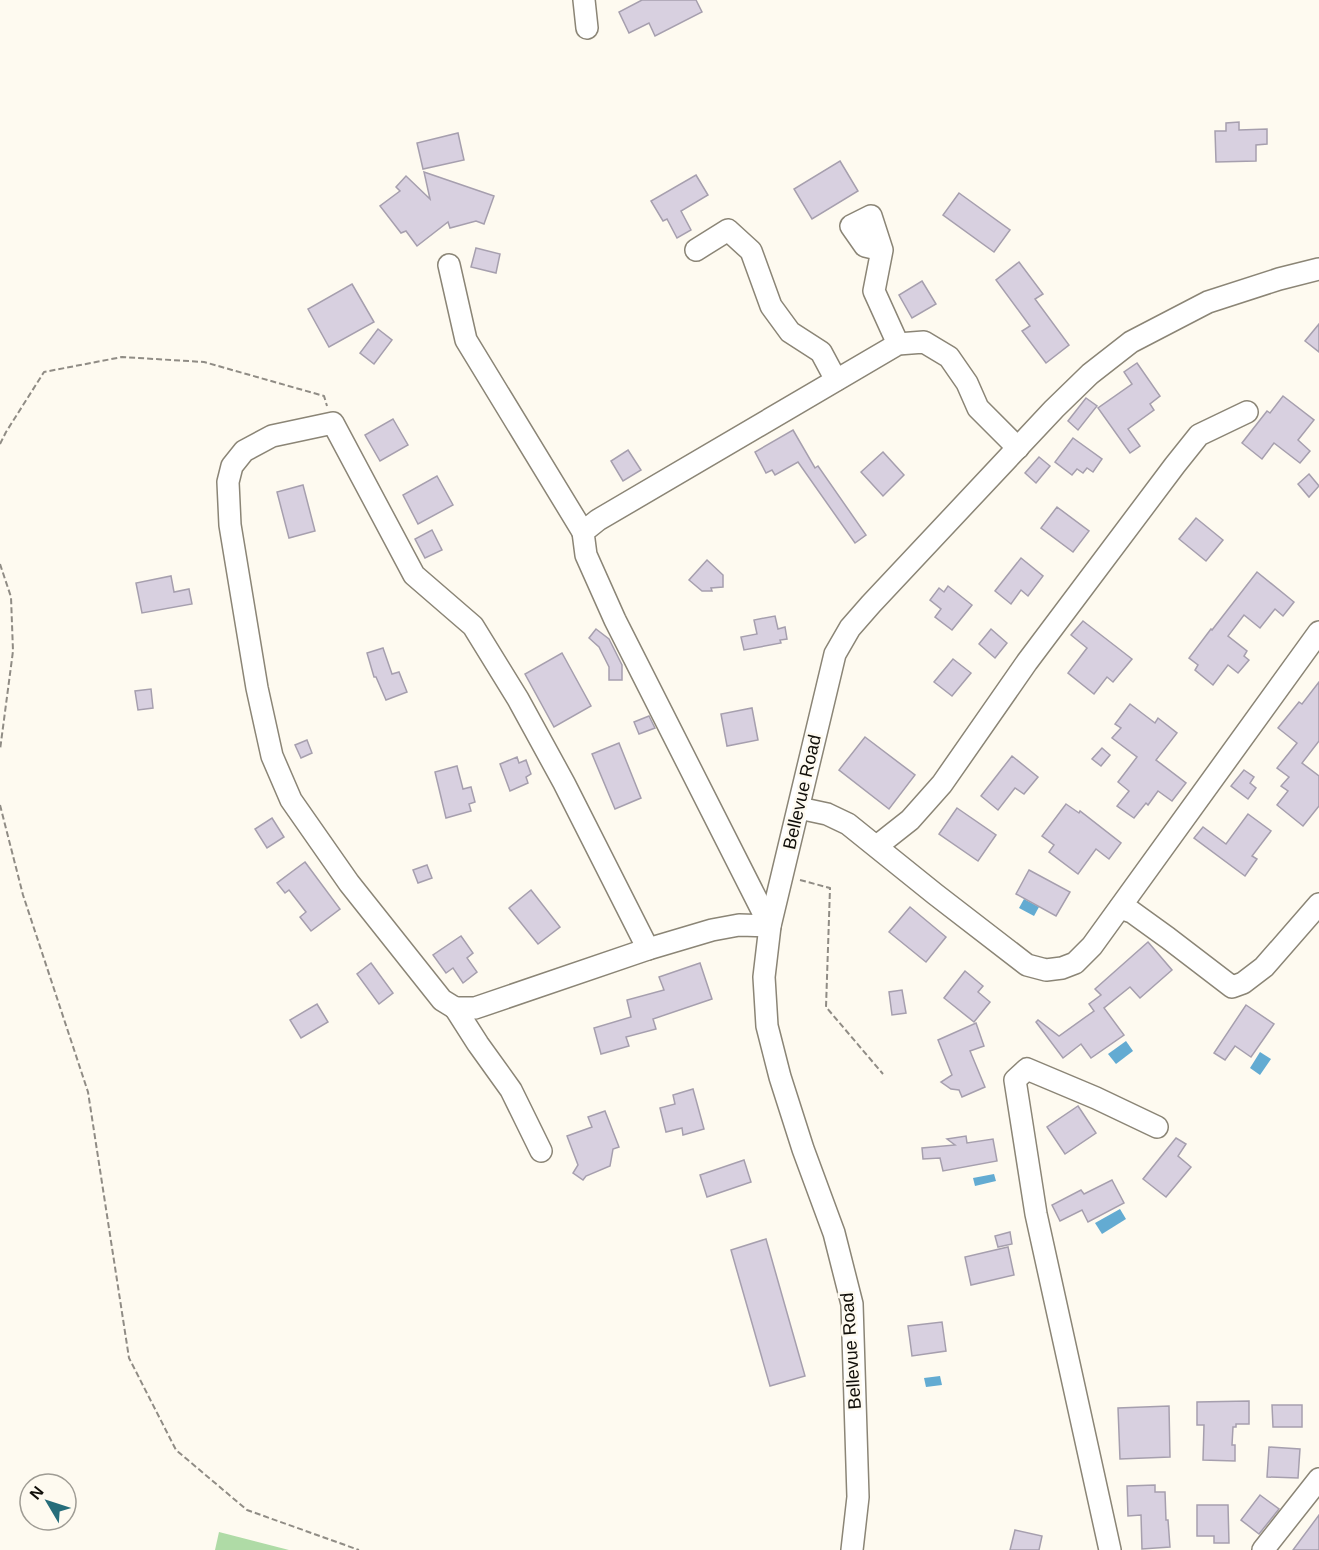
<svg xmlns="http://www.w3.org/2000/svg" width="1319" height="1550" viewBox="0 0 1319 1550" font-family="Arial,sans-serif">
	<rect width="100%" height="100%" fill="#fefaf0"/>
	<!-- green -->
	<polygon fill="#afdba6" points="219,1532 289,1550 215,1550"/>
	<!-- water -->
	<g fill="#63abd2">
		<polygon points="1024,899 1039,907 1034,916 1019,908"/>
		<polygon points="1126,1041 1133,1051 1116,1064 1108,1054"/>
		<polygon points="1260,1052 1271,1059 1260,1075 1250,1068"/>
		<polygon points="994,1174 996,1181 975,1186 973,1178"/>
		<polygon points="1120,1209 1126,1219 1102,1234 1095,1223"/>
		<polygon points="940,1376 942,1385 926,1387 924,1378"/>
	</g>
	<!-- building -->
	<g fill="#d8d0e0" stroke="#a69fae" stroke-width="1.5">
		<polygon points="642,0 696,0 702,12 655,36 649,23 629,33 619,12"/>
		<polygon points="1239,122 1239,130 1267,129 1267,144 1256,145 1256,161 1216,162 1215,131 1226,131 1226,123"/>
		<polygon points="458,133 464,160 423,169 417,143"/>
		<polygon points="840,161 858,191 812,219 794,189"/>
		<polygon points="424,172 494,196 484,224 476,221 450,228 448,222 417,246 406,231 401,233 380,206 400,191 396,187 406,176 430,199"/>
		<polygon points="696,175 708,195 681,211 691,230 677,238 667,219 663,221 651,201"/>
		<polygon points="959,193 1010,230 994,252 943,215"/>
		<polygon points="476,248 500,254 496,273 471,267"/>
		<polygon points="1019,262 1043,294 1035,299 1069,345 1046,363 1022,331 1030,326 996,280"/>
		<polygon points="922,281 936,304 912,318 899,295"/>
		<polygon points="352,284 374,322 329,347 308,309"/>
		<polygon points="1319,324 1319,352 1305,341"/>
		<polygon points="378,329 392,340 374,364 360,353"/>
		<polygon points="1137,363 1160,396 1150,404 1154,410 1128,429 1140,446 1130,453 1098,408 1132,384 1124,372"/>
		<polygon points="1283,396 1314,420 1298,440 1310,451 1300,463 1274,443 1262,459 1242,443 1267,411 1270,413"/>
		<polygon points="1086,398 1097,406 1078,430 1068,421"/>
		<polygon points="393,419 408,445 380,461 365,435"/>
		<polygon points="793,430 815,468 818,466 866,535 855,543 798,462 775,475 772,470 766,473 755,452"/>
		<polygon points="1073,438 1102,459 1093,472 1087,468 1083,473 1077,469 1072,475 1055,462"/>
		<polygon points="628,450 641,470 623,481 611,461"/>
		<polygon points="883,452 904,475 883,496 861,472"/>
		<polygon points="1039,457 1050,466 1036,483 1025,473"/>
		<polygon points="1309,474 1319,486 1309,497 1298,484"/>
		<polygon points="437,476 453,505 418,524 403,495"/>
		<polygon points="303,485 315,531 289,538 277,492"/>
		<polygon points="1057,507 1089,531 1073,552 1041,528"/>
		<polygon points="1196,518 1223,540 1206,561 1179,539"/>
		<polygon points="432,530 442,550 425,558 415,539"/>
		<polygon points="1021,558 1043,576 1028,596 1021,590 1011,604 995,591"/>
		<polygon points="707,560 723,575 723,587 711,588 712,591 702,591 689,580"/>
		<polygon points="1257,572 1294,602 1283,616 1275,609 1260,628 1244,615 1228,636 1247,651 1244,656 1249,660 1238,673 1228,665 1213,685 1195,670 1198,665 1189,658 1211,629 1212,630"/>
		<polygon points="171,576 174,592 189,589 192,604 142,613 136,583"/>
		<polygon points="948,586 972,605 952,630 935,617 941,609 930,600 939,588 944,592"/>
		<polygon points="775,616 778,629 785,627 787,639 780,640 781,643 744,650 741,637 757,634 754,620"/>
		<polygon points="1083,621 1132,659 1113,682 1107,677 1094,694 1068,673 1087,648 1071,635"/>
		<polygon points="596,629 609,639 622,665 622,680 609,680 609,667 599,647 589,638"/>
		<polygon points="991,629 1007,643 995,658 979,644"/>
		<polygon points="383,648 392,674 399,672 407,692 386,700 376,677 374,677 367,653"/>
		<polygon points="562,653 591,706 554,727 525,674"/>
		<polygon points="953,659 971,673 952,696 934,682"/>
		<polygon points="1319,682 1319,741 1302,763 1319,776 1319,806 1303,826 1277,805 1288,791 1281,786 1289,777 1277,768 1297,743 1278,728 1299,702 1302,704"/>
		<polygon points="151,689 153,708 138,710 135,691"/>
		<polygon points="1130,704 1155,723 1158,718 1177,733 1156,760 1186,783 1172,801 1158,791 1148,805 1146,803 1134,818 1117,806 1129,791 1118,782 1137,757 1112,738 1121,728 1115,724"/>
		<polygon points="752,708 758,740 727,746 721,714"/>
		<polygon points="649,716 655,728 639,734 634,722"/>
		<polygon points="865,737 915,775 889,809 839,770"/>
		<polygon points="307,740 312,753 301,758 295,745"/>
		<polygon points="619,743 641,798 615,809 592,754"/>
		<polygon points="1102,748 1110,755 1101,766 1092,759"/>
		<polygon points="1012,756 1038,777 1024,794 1015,788 998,810 981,796"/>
		<polygon points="517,757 519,763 526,760 531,774 526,777 528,783 510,791 500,764"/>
		<polygon points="457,766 463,789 471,787 475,802 469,804 471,811 446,818 435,772"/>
		<polygon points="1244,770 1254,777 1250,783 1256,788 1248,799 1231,786"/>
		<polygon points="1066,804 1079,813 1080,811 1121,843 1109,859 1096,849 1078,874 1049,852 1054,845 1042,836"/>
		<polygon points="957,808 996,835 978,861 939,834"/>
		<polygon points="1248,814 1271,831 1252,856 1257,859 1245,876 1194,838 1203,827 1226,844"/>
		<polygon points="272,818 284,837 267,848 255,829"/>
		<polygon points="305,862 340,909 311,931 300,917 306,912 289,890 285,893 277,883"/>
		<polygon points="427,865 432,878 418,883 413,870"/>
		<polygon points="1029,870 1070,892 1056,916 1016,894"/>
		<polygon points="531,890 560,927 538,944 509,908"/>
		<polygon points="910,907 946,937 926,962 889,932"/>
		<polygon points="461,936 473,953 467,958 477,972 463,983 453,968 446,973 433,955"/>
		<polygon points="1148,942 1172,970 1140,998 1130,987 1104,1008 1124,1035 1091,1058 1081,1044 1063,1058 1036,1022 1038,1020 1059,1036 1094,1011 1089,1004 1101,995 1095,989"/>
		<polygon points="371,963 393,993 379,1004 357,974"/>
		<polygon points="700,963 712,999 653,1019 656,1029 626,1037 629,1046 601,1054 594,1028 631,1017 627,1000 664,990 659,977"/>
		<polygon points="965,971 983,986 978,992 990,1002 974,1022 944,998"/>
		<polygon points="902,990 906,1013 892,1015 889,992"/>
		<polygon points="317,1004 328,1022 301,1038 290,1020"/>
		<polygon points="1246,1005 1274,1024 1251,1057 1235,1046 1225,1060 1214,1053"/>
		<polygon points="976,1023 984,1046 970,1051 985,1087 962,1097 959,1090 951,1089 941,1082 952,1075 938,1040"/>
		<polygon points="693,1089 704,1129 683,1135 682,1128 666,1132 660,1108 675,1104 673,1095"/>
		<polygon points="1078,1106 1096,1133 1065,1154 1047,1127"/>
		<polygon points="605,1111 619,1147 613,1149 610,1166 586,1176 583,1180 573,1173 578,1165 567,1136 592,1127 588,1117"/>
		<polygon points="966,1136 967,1143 993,1139 997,1161 943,1171 940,1158 923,1159 922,1148 955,1145 947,1139"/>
		<polygon points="1176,1138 1186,1144 1178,1156 1191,1167 1166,1197 1143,1179"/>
		<polygon points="744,1160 751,1182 707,1197 700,1175"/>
		<polygon points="1112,1180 1124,1203 1088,1222 1082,1210 1060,1221 1052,1205 1081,1190 1084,1194"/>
		<polygon points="1010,1232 1012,1244 998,1247 995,1236"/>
		<polygon points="766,1239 805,1376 770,1386 731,1250"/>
		<polygon points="1008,1247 1014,1275 971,1285 965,1257"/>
		<polygon points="942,1322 946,1351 912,1356 908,1326"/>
		<polygon points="1249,1401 1249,1424 1236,1424 1236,1427 1233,1427 1232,1445 1235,1445 1235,1461 1203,1460 1204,1425 1197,1425 1197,1402"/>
		<polygon points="1272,1405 1302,1405 1302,1427 1273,1427"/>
		<polygon points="1169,1406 1170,1457 1120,1459 1118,1408"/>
		<polygon points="1269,1447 1300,1449 1298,1478 1267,1477"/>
		<polygon points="1155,1485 1155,1492 1165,1492 1166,1520 1168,1520 1170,1547 1142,1549 1141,1515 1128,1516 1127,1486"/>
		<polygon points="1260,1495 1279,1509 1259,1534 1241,1520"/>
		<polygon points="1197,1505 1228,1505 1229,1543 1214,1543 1214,1536 1197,1536"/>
		<polygon points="1319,1515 1319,1550 1293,1550"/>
		<polygon points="1015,1530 1042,1536 1039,1550 1010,1550"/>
	</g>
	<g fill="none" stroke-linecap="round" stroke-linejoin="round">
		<!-- minor casing -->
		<g stroke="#8b8576" stroke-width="24">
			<g id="minor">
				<polyline points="584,0 587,28"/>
				<polyline points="696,250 728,230 751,251 771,306 790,332 821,352 836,380"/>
				<polyline points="882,250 865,246 851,226 871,216 882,250 874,291 898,344"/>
				<polyline points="449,265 466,340 583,532"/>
				<polyline points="799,808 827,814 848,824 935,894 1027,965 1046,970 1062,968 1075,963 1092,946 1319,632"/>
				<polyline points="877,846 910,820 942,784 1027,662 1175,465 1199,435 1247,412"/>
				<polyline points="1120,908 1132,912 1168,938 1232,987 1243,983 1264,967 1319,904"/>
				<polyline points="455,1008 442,1000 349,883 291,800 272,756 257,688 230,525 228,482 232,466 244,451 272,436 333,423 414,575 473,626 518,699 564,783 648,949 712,930 739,925 770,926 615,620 586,555 583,532 598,520 898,344 924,342 949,357 967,383 978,408 1018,448"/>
				<polyline points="541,1151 511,1090 478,1044 455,1008 475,1008 648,949"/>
				<polyline points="852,1550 858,1497 852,1304 834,1233 803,1149 780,1077 767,1026 764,977 770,926 835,654 850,628 871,604 1054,409 1090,374 1131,342 1208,302 1279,279 1319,269"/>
				<polyline points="1110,1550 1036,1214 1015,1080 1027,1069 1096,1098 1157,1127"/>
				<polyline points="1263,1550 1319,1479"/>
			</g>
		</g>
		<!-- path -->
		<g stroke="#908c85" stroke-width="2" stroke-dasharray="6 3" stroke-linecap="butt">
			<polyline points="0,444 6,432 44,372 122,357 204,362 324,396 327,406"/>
			<polyline points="0,564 11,597 13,651 0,750"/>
			<polyline points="0,805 23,895 88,1092 129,1358 176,1450 247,1510 359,1550"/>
			<polyline points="800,880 830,888 826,1007 883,1074"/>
		</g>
		<!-- minor -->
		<use href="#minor" stroke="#fff" stroke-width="21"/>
	</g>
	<g text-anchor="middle" stroke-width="5" stroke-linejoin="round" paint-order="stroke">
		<!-- street labels -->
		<g font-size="18" fill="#100e09" stroke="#fefaf0">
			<text transform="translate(802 792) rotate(-77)" y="6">Bellevue Road</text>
			<text transform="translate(851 1351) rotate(-94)" y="6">Bellevue Road</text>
		</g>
	</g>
	<!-- north arrow -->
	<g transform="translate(48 1502) rotate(309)"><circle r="28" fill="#fefaf0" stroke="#9f9c94" stroke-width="1.5"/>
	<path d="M0-4.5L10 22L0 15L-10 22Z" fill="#266d7a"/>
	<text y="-9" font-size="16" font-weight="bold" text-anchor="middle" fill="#100e09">N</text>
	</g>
</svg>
